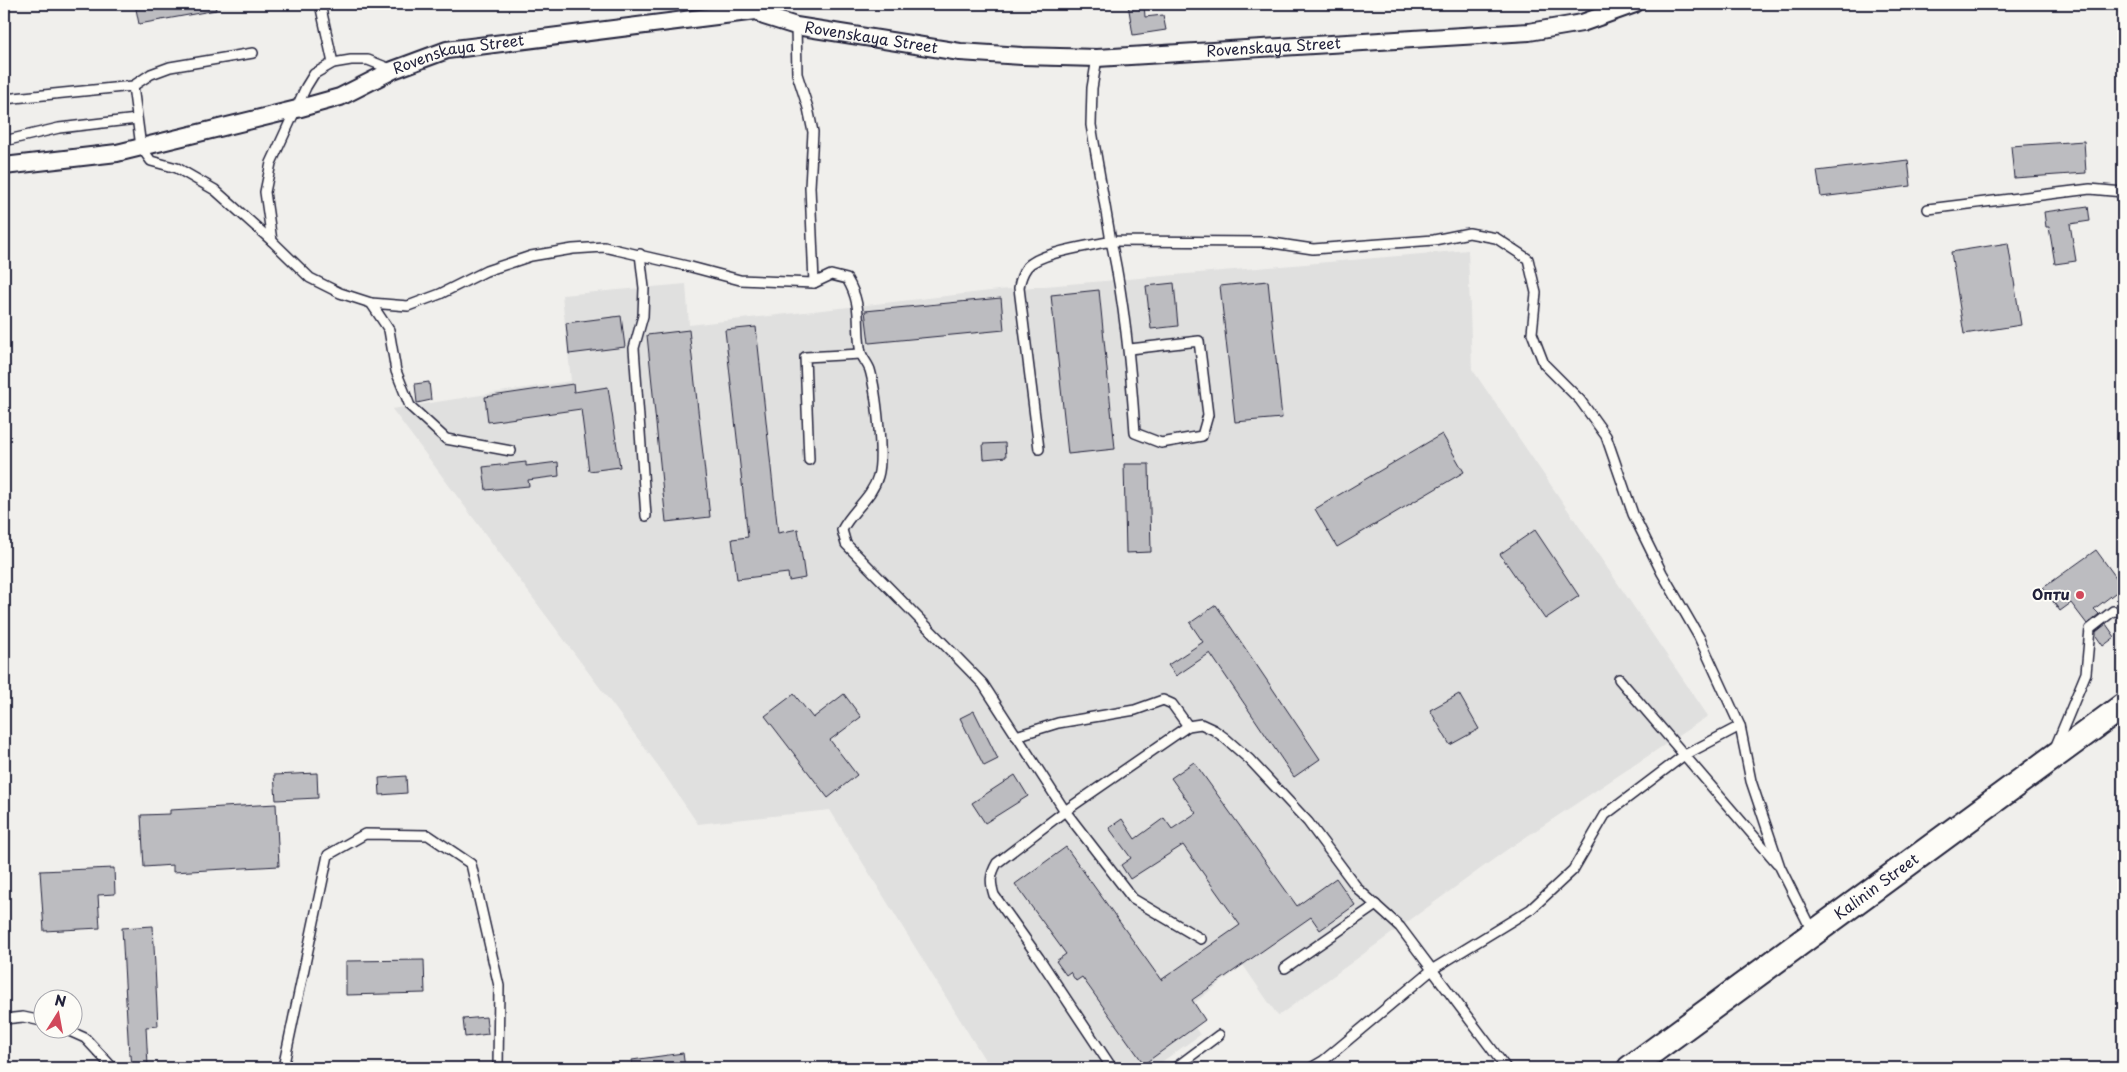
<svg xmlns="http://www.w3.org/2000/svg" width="2127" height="1072" viewBox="0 0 2127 1072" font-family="'Playpen Sans',sans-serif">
	<rect width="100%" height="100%" fill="#f0efec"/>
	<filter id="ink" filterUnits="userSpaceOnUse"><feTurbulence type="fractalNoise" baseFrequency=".02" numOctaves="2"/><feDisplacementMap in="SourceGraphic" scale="10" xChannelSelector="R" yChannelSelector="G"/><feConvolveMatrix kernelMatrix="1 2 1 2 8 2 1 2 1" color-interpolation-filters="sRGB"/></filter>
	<g filter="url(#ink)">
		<!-- built -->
		<polygon fill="#e0e0df" points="1468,250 1472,369 1708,716 1505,851 1278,1016 1243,965 1184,1011 1200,1035 1153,1068 990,1068 830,810 698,824 659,767 392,409 571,381 562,295 686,284 689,325 999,290"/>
		<!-- building -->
		<g fill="#bcbcc0" stroke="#22223b">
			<polygon points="135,4 215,4 216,10 139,24"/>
			<polygon points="1128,4 1144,4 1145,17 1163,15 1166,30 1133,35"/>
			<polygon points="2084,141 2086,173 2014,178 2011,146"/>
			<polygon points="1908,160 1911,186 1821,197 1817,171"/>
			<polygon points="2088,206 2090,221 2070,224 2076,261 2055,264 2049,227 2046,227 2044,212"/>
			<polygon points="2008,243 2021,325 1964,334 1951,252"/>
			<polygon points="1268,281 1282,418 1235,422 1220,286"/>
			<polygon points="1174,283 1178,326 1151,329 1146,286"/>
			<polygon points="1099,290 1115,449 1068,454 1051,295"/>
			<polygon points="1001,298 1004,330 869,343 865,311"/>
			<polygon points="621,316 625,347 569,354 566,323"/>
			<polygon points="756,327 778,533 798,529 805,578 789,581 788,573 737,579 732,539 748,537 725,330"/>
			<polygon points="689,330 710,517 666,522 647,335"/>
			<polygon points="429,382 431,400 417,403 415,384"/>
			<polygon points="573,384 574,392 608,387 620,467 589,471 581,409 488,422 485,397"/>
			<polygon points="1442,434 1464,472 1337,547 1315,509"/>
			<polygon points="1005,443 1006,457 984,459 983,444"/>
			<polygon points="526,462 526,466 558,462 559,476 528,480 529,486 486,490 483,467"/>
			<polygon points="1124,464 1149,464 1151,552 1126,553"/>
			<polygon points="1535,530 1579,596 1545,619 1500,554"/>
			<polygon points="2096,550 2123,587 2094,609 2099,614 2087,624 2071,603 2060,611 2043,588"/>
			<polygon points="1216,605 1320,759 1294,777 1210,653 1176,676 1168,665 1203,642 1190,623"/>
			<polygon points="2106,624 2115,637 2103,646 2096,636 2096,632"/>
			<polygon points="794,694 813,718 844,694 861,717 830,740 857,775 828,798 765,716"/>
			<polygon points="1459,694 1479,729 1450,745 1430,710"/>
			<polygon points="974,711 998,759 984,766 960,718"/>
			<polygon points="1194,762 1297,906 1336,878 1355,905 1320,930 1311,917 1192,1000 1205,1020 1144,1064 1082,977 1076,981 1070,972 1066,975 1056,961 1066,954 1015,884 1066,847 1161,980 1240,925 1183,845 1130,879 1121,865 1131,858 1109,828 1122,819 1135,839 1164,818 1172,829 1196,813 1171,778"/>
			<polygon points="317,773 318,798 276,800 274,775"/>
			<polygon points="1015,775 1028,796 985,823 972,803"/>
			<polygon points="406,776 407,793 380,795 379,778"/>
			<polygon points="276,804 279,866 173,872 173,865 144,867 141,815 170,814 170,810"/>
			<polygon points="114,868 115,894 98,895 100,928 44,931 40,871"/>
			<polygon points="153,926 158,1026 146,1027 148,1066 132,1067 131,1055 129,1055 122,928"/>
			<polygon points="424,960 425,993 346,995 346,961"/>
			<polygon points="486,1017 488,1034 465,1037 463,1019"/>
			<polygon points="683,1053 685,1068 633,1068 632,1060"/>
		</g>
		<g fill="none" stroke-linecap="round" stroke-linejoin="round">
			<!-- lane casing -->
			<g stroke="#22223b" stroke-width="12">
				<g id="lane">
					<polyline points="320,4 333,63"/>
					<polyline points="796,26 797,74 808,108 813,132 810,187 814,283"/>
					<polyline points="1097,58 1092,88 1091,125 1111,241 1266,242 1313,249 1434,240 1469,233 1496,238 1528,259 1536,293 1532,333 1544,364 1580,400 1606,436 1633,514 1662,573 1699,637 1740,726 1751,781 1780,867 1813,933"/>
					<path d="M393 70 368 60H351L333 63 314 74 306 87 271 163 265 192 272 241 310 278 340 293 371 303 408 306 440 294 486 271 531 256 573 249 604 247 691 267 740 280 814 283 831 275 847 279C864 307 855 324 861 353 863 359 868 364 870 370 876 391 884 456 878 476 872 498 852 510 842 530L846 544 983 684 1065 811 1133 899 1201 939"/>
					<polyline points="133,86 141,147 151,161 177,168 215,190 272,241"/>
					<polyline points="4,99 133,86 151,74 170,67 253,53"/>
					<polyline points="4,141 59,128 137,119"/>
					<polyline points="1928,209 2090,189 2123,192"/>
					<polyline points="640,254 644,288 643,316 634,348 646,516"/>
					<polyline points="371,303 389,330 396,371 410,406 446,439 511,451"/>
					<path d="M1039 449 1019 288C1020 280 1022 274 1027 267 1040 252 1091 246 1111 241 1125 305 1131 368 1135 433L1161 443 1202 436 1208 415 1199 341 1130 349"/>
					<polyline points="809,460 805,357 861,354"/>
					<polyline points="1619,679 1777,863"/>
					<polyline points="1016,736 1058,723 1135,710 1163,700 1172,704 1188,726"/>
					<polyline points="2055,748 2086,673 2090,629 2113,611 2123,612"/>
					<polyline points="1285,968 1376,905"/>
					<polyline points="4,1019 23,1017 42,1021"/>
					<polyline points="67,1030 85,1038 113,1068"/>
					<polyline points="283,1068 328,855 365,834 428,835 471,864 499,986 498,1068"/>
					<path d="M1112 1068 1039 958 994 895C990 882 990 875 997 863L1065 811 1188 726 1201 724 1214 730 1225 738 1250 760 1308 822 1358 889 1400 927 1506 1068"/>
					<polyline points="1175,1068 1219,1035"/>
					<polyline points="1311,1068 1323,1061 1433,969 1531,909 1573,870 1605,815 1683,756 1740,726"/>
				</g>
			</g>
			<!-- street casing -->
			<g stroke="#22223b" stroke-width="20">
				<g id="street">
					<path id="s1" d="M750 4 764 16 796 26 960 52 1022 56 1097 58 1529 32 1582 23 1635 4"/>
					<path id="s2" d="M4 166 117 153 297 109 340 97 393 70 447 50 756 11"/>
				</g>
			</g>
			<!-- secondary casing -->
			<g stroke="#22223b" stroke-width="28">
				<g id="secondary">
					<path id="s3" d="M1630 1068 2123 706"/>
				</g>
			</g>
			<!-- lane -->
			<use href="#lane" stroke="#fdfcf7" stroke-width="9"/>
			<!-- street -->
			<use href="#street" stroke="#fdfcf7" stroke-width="16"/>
			<!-- secondary -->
			<use href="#secondary" stroke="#fdfcf7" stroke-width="24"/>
		</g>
	</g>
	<!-- markers -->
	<circle fill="#d1495b" stroke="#fdfcf7" stroke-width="2" cx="2080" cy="595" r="5"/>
	<g text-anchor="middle" stroke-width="4" stroke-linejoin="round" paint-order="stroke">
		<!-- street labels -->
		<g font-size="15" fill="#22223b" stroke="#fdfcf7">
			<text dy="5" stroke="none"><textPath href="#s1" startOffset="128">Rovenskaya Street</textPath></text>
			<text dy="5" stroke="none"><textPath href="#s1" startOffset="532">Rovenskaya Street</textPath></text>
			<text dy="5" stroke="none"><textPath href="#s2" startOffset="471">Rovenskaya Street</textPath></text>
			<text dy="5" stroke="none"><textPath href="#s3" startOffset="306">Kalinin Street</textPath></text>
		</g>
		<!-- poi labels -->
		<g font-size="15" font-weight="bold" fill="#22223b" stroke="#fdfcf7" text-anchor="end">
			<text x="2070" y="600">Опти</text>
		</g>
	</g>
	<!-- margin -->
	<rect width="2127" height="1072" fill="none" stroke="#fdfcf7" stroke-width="20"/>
	<rect x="10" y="10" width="2107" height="1052" fill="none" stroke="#22223b" stroke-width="2" filter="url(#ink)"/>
	<!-- north arrow -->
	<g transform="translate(58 1014) rotate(11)"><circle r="24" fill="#fdfcf7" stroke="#a5a5ac"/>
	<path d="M0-4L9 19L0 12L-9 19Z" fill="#d1495b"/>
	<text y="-8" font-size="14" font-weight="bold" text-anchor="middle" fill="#22223b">N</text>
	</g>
</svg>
